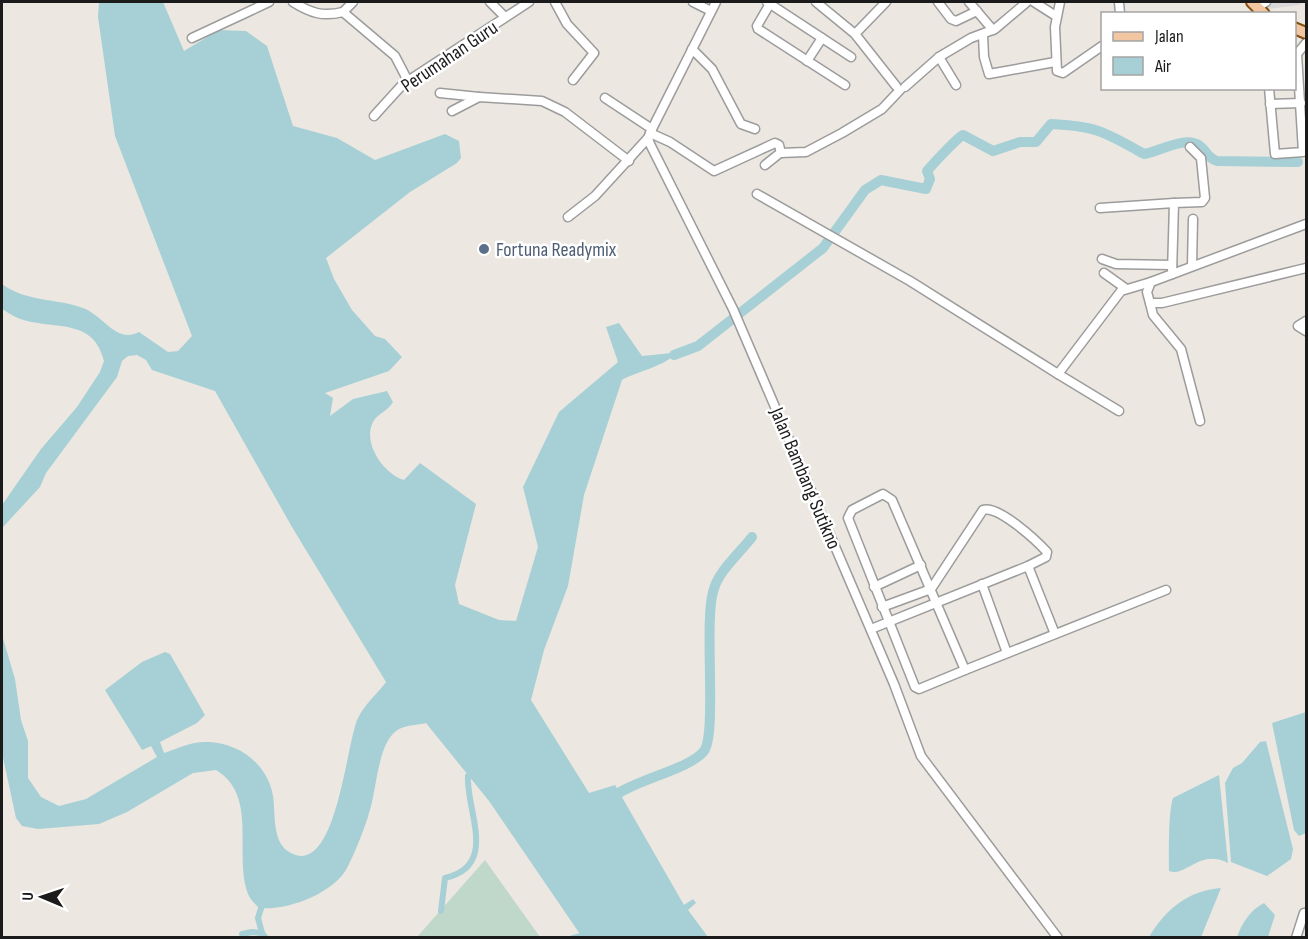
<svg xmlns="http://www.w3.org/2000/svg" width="1308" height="939" viewBox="0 0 1308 939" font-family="'Sofia Sans Condensed',sans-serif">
	<rect width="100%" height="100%" fill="#ece7e1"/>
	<!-- residential -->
	<polygon fill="#d9d8d8" points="1263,2 1304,2 1299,5 1268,9"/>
	<!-- wetland -->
	<polygon fill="#c0d8ca" points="485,860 540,937 417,937"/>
	<!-- water -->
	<g fill="#a6d0d5">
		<path d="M99 2H163L184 51 219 30 246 31 267 46 293 126 337 138 375 160 445 134 459 141 461 158 457 163 410 192 326 258 334 279 352 310 375 336 385 339 402 357 389 371 325 393 333 398 330 416 353 399 387 391 393 402C388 411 377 414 373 422 362 443 384 474 404 480L420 463 476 504 455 585 459 604 499 620 516 621 538 547 523 487 559 412 618 362 606 327 619 323 642 356 672 353 674 355C662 367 638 371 622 380L584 495 568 586 544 650 531 700 589 793 615 785 684 905 693 899 696 903 688 910 708 937H582L489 801 426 723C418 725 407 725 399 729 377 741 377 791 369 813 365 828 354 855 347 868 333 894 286 911 259 908 255 904 250 899 248 894 233 854 259 796 216 770L193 773 127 812 99 824 38 829 22 826 16 818 2 753V635L15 679 21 720 28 741V778L41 797 59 806 86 799 157 757 151 746 142 750 105 690 142 662 165 652 170 654 205 715 197 723 160 742 164 753C178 748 193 741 208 742 240 743 268 765 273 796 276 815 271 845 293 854 337 873 346 743 358 718 364 705 378 693 386 682L292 527 215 391 152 370 146 360 137 355 128 356 122 361 117 377 46 473 40 487 3 527 2 534V505L41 449 77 407 100 372 104 361C94 320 60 329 27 321 18 319 10 314 2 309V284C26 302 55 298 83 308 103 315 116 344 139 332L168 352 178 351 192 336 115 136 98 17Z"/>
		<polygon points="1306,712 1306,833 1299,836 1294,830 1272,723"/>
		<polygon points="1266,741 1293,849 1291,859 1267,876 1231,862 1225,783 1233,768 1242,763 1260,742"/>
		<path d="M1219 775 1228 863C1200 848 1185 878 1169 871 1169 854 1168 813 1173 798Z"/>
		<path d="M1221 888 1201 937H1149C1166 909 1187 891 1221 888Z"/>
		<path d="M1264 903 1275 915 1268 937H1237C1242 923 1250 910 1264 903Z"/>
	</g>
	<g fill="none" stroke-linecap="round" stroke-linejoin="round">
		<!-- canal -->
		<g stroke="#a6d0d5" stroke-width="6">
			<polyline points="262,905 258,918 262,933"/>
			<path d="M441 911 445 878C499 866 466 811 468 776"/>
			<polyline points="242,934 252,932 262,933 266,938"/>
			<polyline points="573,938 581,936"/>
		</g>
		<!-- river -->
		<g stroke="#a6d0d5" stroke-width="10">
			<path d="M674 355 698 346 823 248 865 190 881 180 926 189 930 179 927 171C933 164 957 138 963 135L993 151 1020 142H1036L1051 124C1096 126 1105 132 1144 154 1159 152 1185 135 1200 146 1207 151 1207 158 1217 161L1298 162"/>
			<path d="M619 793C640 779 691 768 704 751 717 734 704 624 713 592 718 571 739 554 752 537"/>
		</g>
		<!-- minor casing -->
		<g stroke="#9c9c9c" stroke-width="11">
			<g id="minor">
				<path d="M293 2C311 13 322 17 343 12L395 56 408 81"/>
				<polyline points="490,2 505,17"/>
				<polyline points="555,2 567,24 594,53 573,80"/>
				<polyline points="693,2 711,11"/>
				<polyline points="716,2 652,129 648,138 650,144 733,309 894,684 921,756 1058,938"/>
				<polyline points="767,2 851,57"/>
				<polyline points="771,2 757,26 758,29 845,85"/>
				<polyline points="816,2 855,34 896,86"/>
				<polyline points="938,2 951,19 956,21 977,11"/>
				<polyline points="969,2 993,30"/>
				<polyline points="1034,2 1056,16"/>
				<polyline points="1060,2 1055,27 1057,71 1063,73 1102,46"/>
				<polyline points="1119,2 1120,14"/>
				<polyline points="1257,8 1266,2"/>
				<polyline points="343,12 353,2"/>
				<polyline points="855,34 886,2"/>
				<polyline points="983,35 984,57 989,74 1055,62"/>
				<polyline points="192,38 269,2"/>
				<polyline points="692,49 712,69 741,124 755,129"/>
				<polyline points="939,57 956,85"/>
				<polyline points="807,61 822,38"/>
				<polyline points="905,87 939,57 971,38 995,29 1027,2"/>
				<polyline points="1269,88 1275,154 1303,152 1297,54 1306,43"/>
				<polyline points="440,93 479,97"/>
				<polyline points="605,98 652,129"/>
				<polyline points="1270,104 1301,103"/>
				<polyline points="452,111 479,97 542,101 565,112 629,161"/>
				<polyline points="374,116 403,84 529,2"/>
				<polyline points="650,133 670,142 714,171 775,143 779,145 781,153"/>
				<polyline points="765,165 780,153 806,152 842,133 882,109 900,90"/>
				<polyline points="757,194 910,281 1058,374"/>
				<polyline points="1100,208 1174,203"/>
				<polyline points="568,217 595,196 648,138"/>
				<polyline points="1306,224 1151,282 1147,292 1150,303 1162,303 1306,268"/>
				<polyline points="1102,259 1116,264 1172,265"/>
				<polyline points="1192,266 1193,219"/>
				<polyline points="1104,273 1125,288"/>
				<polyline points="1172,274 1174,203 1202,202 1205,198 1201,158 1190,147"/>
				<polyline points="1150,303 1153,315 1181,349 1200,421"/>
				<polyline points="1306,321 1298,326 1306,331"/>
				<polyline points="1119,411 1058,374 1121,291 1151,282"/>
				<polygon points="883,494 892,500 965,670 919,689 915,687 848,518 852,510"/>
				<polyline points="1028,566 1055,634"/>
				<polyline points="982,584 1007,653"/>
				<polyline points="874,587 921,565"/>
				<path d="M871 629 1028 566 1046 557 1047 552C1036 540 998 505 983 510L931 589 882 607"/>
				<polyline points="965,670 1166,590"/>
				<polyline points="1296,938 1304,913 1306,913"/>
			</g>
		</g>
		<!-- major casing -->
		<g stroke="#84500e" stroke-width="14">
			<g id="major">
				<polyline points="1252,2 1264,14"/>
				<polyline points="1294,28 1306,33"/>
			</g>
		</g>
		<!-- minor -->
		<use href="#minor" stroke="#fff" stroke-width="8"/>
		<!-- major -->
		<use href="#major" stroke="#f2c6a0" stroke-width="10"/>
	</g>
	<!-- markers -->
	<circle fill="#5c6f8a" stroke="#fff" stroke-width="2" cx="484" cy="249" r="6"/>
	<g text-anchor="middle" stroke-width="5" stroke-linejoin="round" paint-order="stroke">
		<!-- street labels -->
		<g font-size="20" fill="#1b1b1b" stroke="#fff">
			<text transform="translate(449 56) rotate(-34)" y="7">Perumahan Guru</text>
			<text transform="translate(806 478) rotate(67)" y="7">Jalan Bambang Sutikno</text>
		</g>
		<!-- service labels -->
		<g font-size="20" fill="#4e5e75" stroke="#fff" text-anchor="start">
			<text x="496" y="256">Fortuna Readymix</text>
		</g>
	</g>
	<!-- border -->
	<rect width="1308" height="939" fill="none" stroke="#1b1b1b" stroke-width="6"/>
	<!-- legend -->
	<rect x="1101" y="12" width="195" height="78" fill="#ffffff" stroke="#a4a4a4" stroke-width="1.5"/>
	<rect x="1113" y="32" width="30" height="9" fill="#f2c6a0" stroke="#a4a4a4" stroke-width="1.5"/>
	<text x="1155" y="42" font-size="18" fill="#1b1b1b">Jalan</text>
	<rect x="1113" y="57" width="30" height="18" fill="#a6d0d5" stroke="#a4a4a4" stroke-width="1.5"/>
	<text x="1155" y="72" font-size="18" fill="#1b1b1b">Air</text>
	<!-- north arrow -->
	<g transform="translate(42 897) rotate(272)" stroke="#ffffff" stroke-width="4.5" paint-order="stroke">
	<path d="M0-4.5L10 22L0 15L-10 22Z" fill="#1b1b1b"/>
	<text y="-9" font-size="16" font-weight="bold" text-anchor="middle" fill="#1b1b1b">U</text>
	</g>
</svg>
